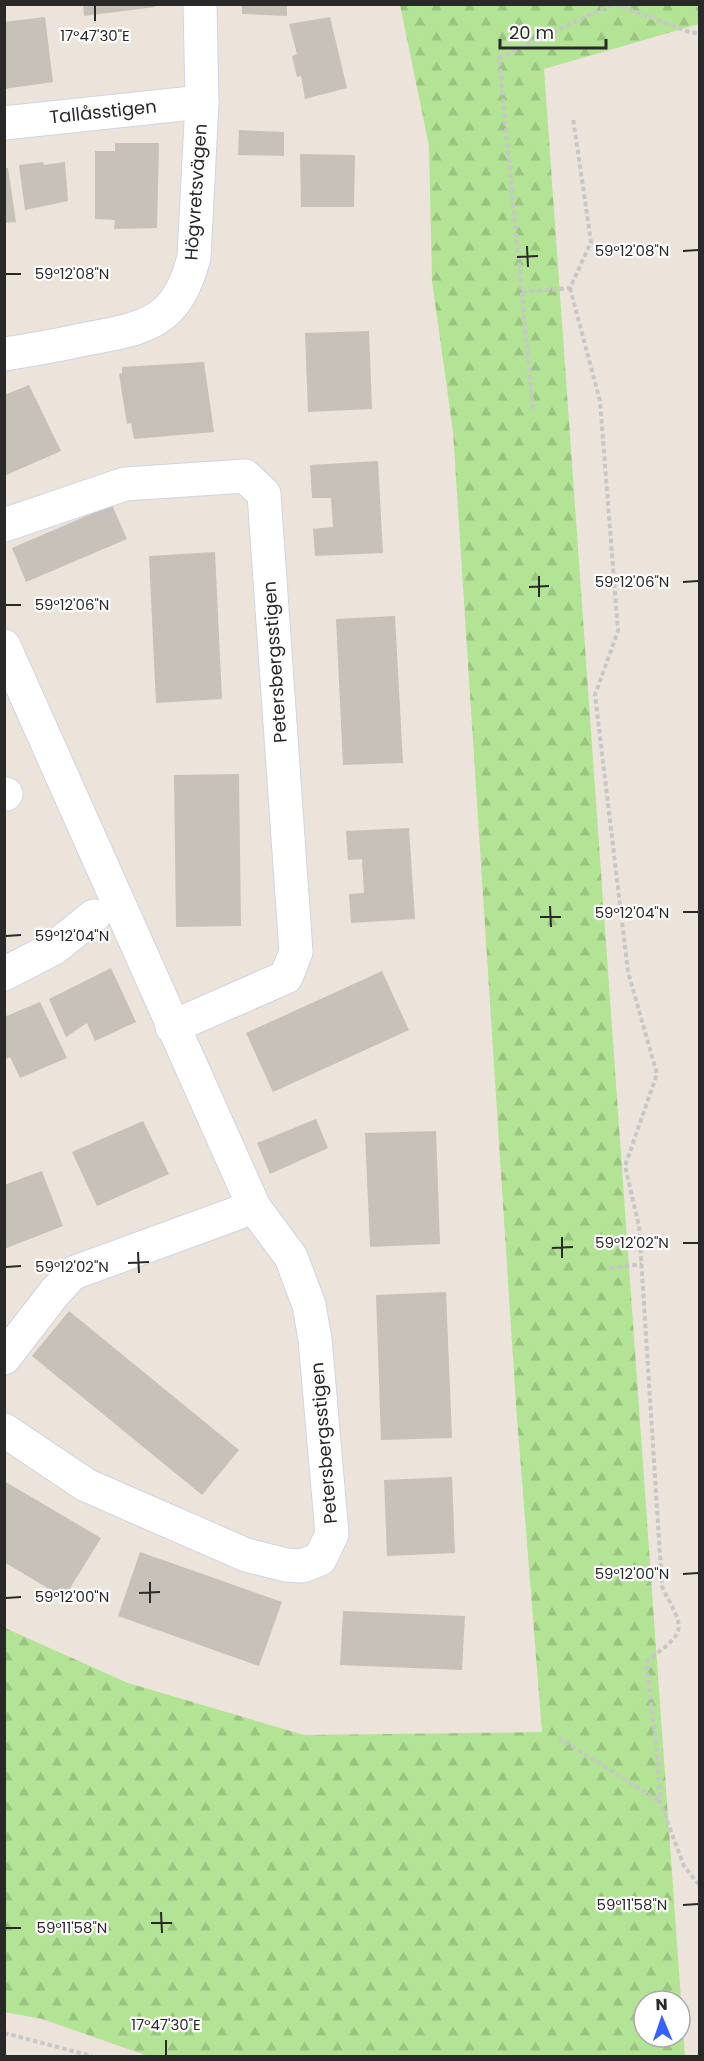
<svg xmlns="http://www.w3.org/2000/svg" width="704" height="2061" viewBox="0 0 704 2061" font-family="Poppins,sans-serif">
	<defs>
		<pattern id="forest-firs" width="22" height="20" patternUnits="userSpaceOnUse" patternTransform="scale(1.5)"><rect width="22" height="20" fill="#b3e495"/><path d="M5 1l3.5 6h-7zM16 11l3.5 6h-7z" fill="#9ac480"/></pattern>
	</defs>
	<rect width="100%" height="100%" fill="#ece4da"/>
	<!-- forest -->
	<path fill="url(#forest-firs)" fill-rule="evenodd" d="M400 5H699V24L544 69 685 2056H148L42 2019 5 2012V1628L128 1683 304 1735 542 1732 516 1405 453 432 432 281 429 146ZM644 2001H680V2037H644Z"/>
	<!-- building -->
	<g fill="#c7c1ba">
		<polygon points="83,4 154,4 155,7 84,16"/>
		<polygon points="242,4 287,4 287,16 242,14"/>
		<polygon points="45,17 53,82 4,89 4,22"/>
		<polygon points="330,17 347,88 305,99 301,76 297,77 292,56 297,54 289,24"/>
		<polygon points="239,130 284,132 284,156 238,155"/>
		<polygon points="115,143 159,143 157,228 114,229 115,220 95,219 95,151 115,151"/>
		<polygon points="300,154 355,155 354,207 301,207"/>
		<polygon points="43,162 44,165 65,162 68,201 25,210 19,165"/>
		<polygon points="4,168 8,168 16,222 4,223"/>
		<polygon points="369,331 372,409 308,412 305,333"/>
		<polygon points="204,362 214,432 134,439 131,423 127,424 119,374 122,373 122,367"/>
		<polygon points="29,385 61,451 4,476 4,395"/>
		<polygon points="378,461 383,553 315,556 313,529 333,527 331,498 312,498 310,465"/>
		<polygon points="112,505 127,539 26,582 12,548"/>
		<polygon points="215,552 222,699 156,703 149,556"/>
		<polygon points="395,616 403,763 343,765 336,619"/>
		<polygon points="239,774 241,926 176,927 174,775"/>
		<polygon points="409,828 415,919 351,923 349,894 364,893 362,859 348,860 346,831"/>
		<polygon points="111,968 136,1022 95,1041 87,1023 66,1037 49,999"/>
		<polygon points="382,971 409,1030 273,1092 246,1033"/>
		<polygon points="40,1002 67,1058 20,1078 10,1057 4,1060 4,1017"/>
		<polygon points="316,1119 328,1148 270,1174 257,1143"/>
		<polygon points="143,1121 169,1174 97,1206 72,1152"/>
		<polygon points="436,1131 440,1244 370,1247 365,1133"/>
		<polygon points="42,1171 63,1226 4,1249 4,1185"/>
		<polygon points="446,1292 452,1438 381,1440 376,1295"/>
		<polygon points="69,1311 239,1450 202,1495 32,1356"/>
		<polygon points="452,1477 455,1553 387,1556 384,1480"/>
		<polygon points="4,1481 101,1538 64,1598 4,1562"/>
		<polygon points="140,1552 282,1602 259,1666 118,1616"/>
		<polygon points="343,1611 465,1616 462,1670 340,1665"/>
	</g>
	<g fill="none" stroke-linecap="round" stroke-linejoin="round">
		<!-- minor casing -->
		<g stroke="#d0d4e2" stroke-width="35">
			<g id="minor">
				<polyline points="4,123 202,102"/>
				<path d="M4 354C32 350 59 345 86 339 147 328 177 323 194 257L202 102 200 4"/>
				<polyline points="4,525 125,484 245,476 264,494 296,952 286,977 172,1027"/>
				<polyline points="4,646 254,1207 291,1257 309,1305 315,1339 332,1534 320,1559 302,1566 286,1565 246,1555 86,1485 4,1430"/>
				<polyline points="4,794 6,794"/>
				<polyline points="4,974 54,948 94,916"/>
				<polyline points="4,1358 55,1292 73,1273 254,1207"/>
			</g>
		</g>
		<!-- path -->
		<g stroke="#c7c7c7" stroke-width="4" stroke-dasharray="4.5 3" stroke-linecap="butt">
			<polyline points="615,4 692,33 700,32"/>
			<path d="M570 288 600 401 618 631 595 695 628 972 657 1074 625 1166 639 1226 662 1587C686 1633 687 1630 646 1662L657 1752 660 1802 684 1866 700 1886"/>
			<polyline points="522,292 570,288 591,242 573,118"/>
			<polyline points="533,409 499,58 612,4"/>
			<polyline points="610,1268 642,1264"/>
			<polyline points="559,1738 659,1801"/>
			<polyline points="4,2033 92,2056"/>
		</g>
		<!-- minor -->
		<use href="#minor" stroke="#fff" stroke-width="33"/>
	</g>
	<!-- ticks -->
	<path fill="none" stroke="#292929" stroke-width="2" d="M95 6V21M527 246 528 267M683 251 698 250M517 257 538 256M6 274H21M539 576V597M683 582 698 581M529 587 549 586M6 605H21M550 906 551 927M683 912H698M540 917H561M6 936 21 935M562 1237V1258M683 1243H698M552 1248 573 1247M138 1252 139 1273M128 1263 149 1262M6 1267 21 1266M683 1574 698 1573M150 1582V1603M139 1593 160 1592M6 1598 21 1597M683 1905 698 1904M161 1912 162 1933M151 1923H172M6 1928H21M166 2040V2055"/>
	<g text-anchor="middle" stroke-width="4.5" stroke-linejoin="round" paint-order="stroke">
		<!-- street labels -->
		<g font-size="18" fill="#292929" stroke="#fff">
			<text transform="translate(103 112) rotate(-6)" y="6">Tallåsstigen</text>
			<text transform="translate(196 192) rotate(-86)" y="6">Högvretsvägen</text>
			<text transform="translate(275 662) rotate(-94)" y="6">Petersbergsstigen</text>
			<text transform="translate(324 1443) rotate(-95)" y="6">Petersbergsstigen</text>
		</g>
	</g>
	<g font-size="15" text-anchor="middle" fill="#292929" stroke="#fff" stroke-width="4.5" stroke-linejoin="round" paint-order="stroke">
		<text x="95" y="41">17°47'30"E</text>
		<text x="632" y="256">59°12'08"N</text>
		<text x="72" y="279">59°12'08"N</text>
		<text x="632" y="587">59°12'06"N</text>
		<text x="72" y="610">59°12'06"N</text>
		<text x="632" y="918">59°12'04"N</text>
		<text x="72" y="941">59°12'04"N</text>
		<text x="632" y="1248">59°12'02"N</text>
		<text x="72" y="1272">59°12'02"N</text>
		<text x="632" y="1579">59°12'00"N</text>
		<text x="72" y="1602">59°12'00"N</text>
		<text x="632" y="1910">59°11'58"N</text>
		<text x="72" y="1933">59°11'58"N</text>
		<text x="166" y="2030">17°47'30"E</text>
	</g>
	<!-- border -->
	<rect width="704" height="2061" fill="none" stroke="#292929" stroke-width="12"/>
	<!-- north arrow -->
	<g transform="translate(662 2019) rotate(358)"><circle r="28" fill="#ffffff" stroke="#a9a9a9" stroke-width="1.5"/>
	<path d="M0-4.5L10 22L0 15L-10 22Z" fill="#3662fd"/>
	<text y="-9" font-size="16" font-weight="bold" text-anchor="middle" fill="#292929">N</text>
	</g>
	<!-- scale -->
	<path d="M500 39v9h106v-9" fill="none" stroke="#292929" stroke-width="3"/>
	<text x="509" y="39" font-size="18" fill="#292929" stroke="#ffffff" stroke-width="4.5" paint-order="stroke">20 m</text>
</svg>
